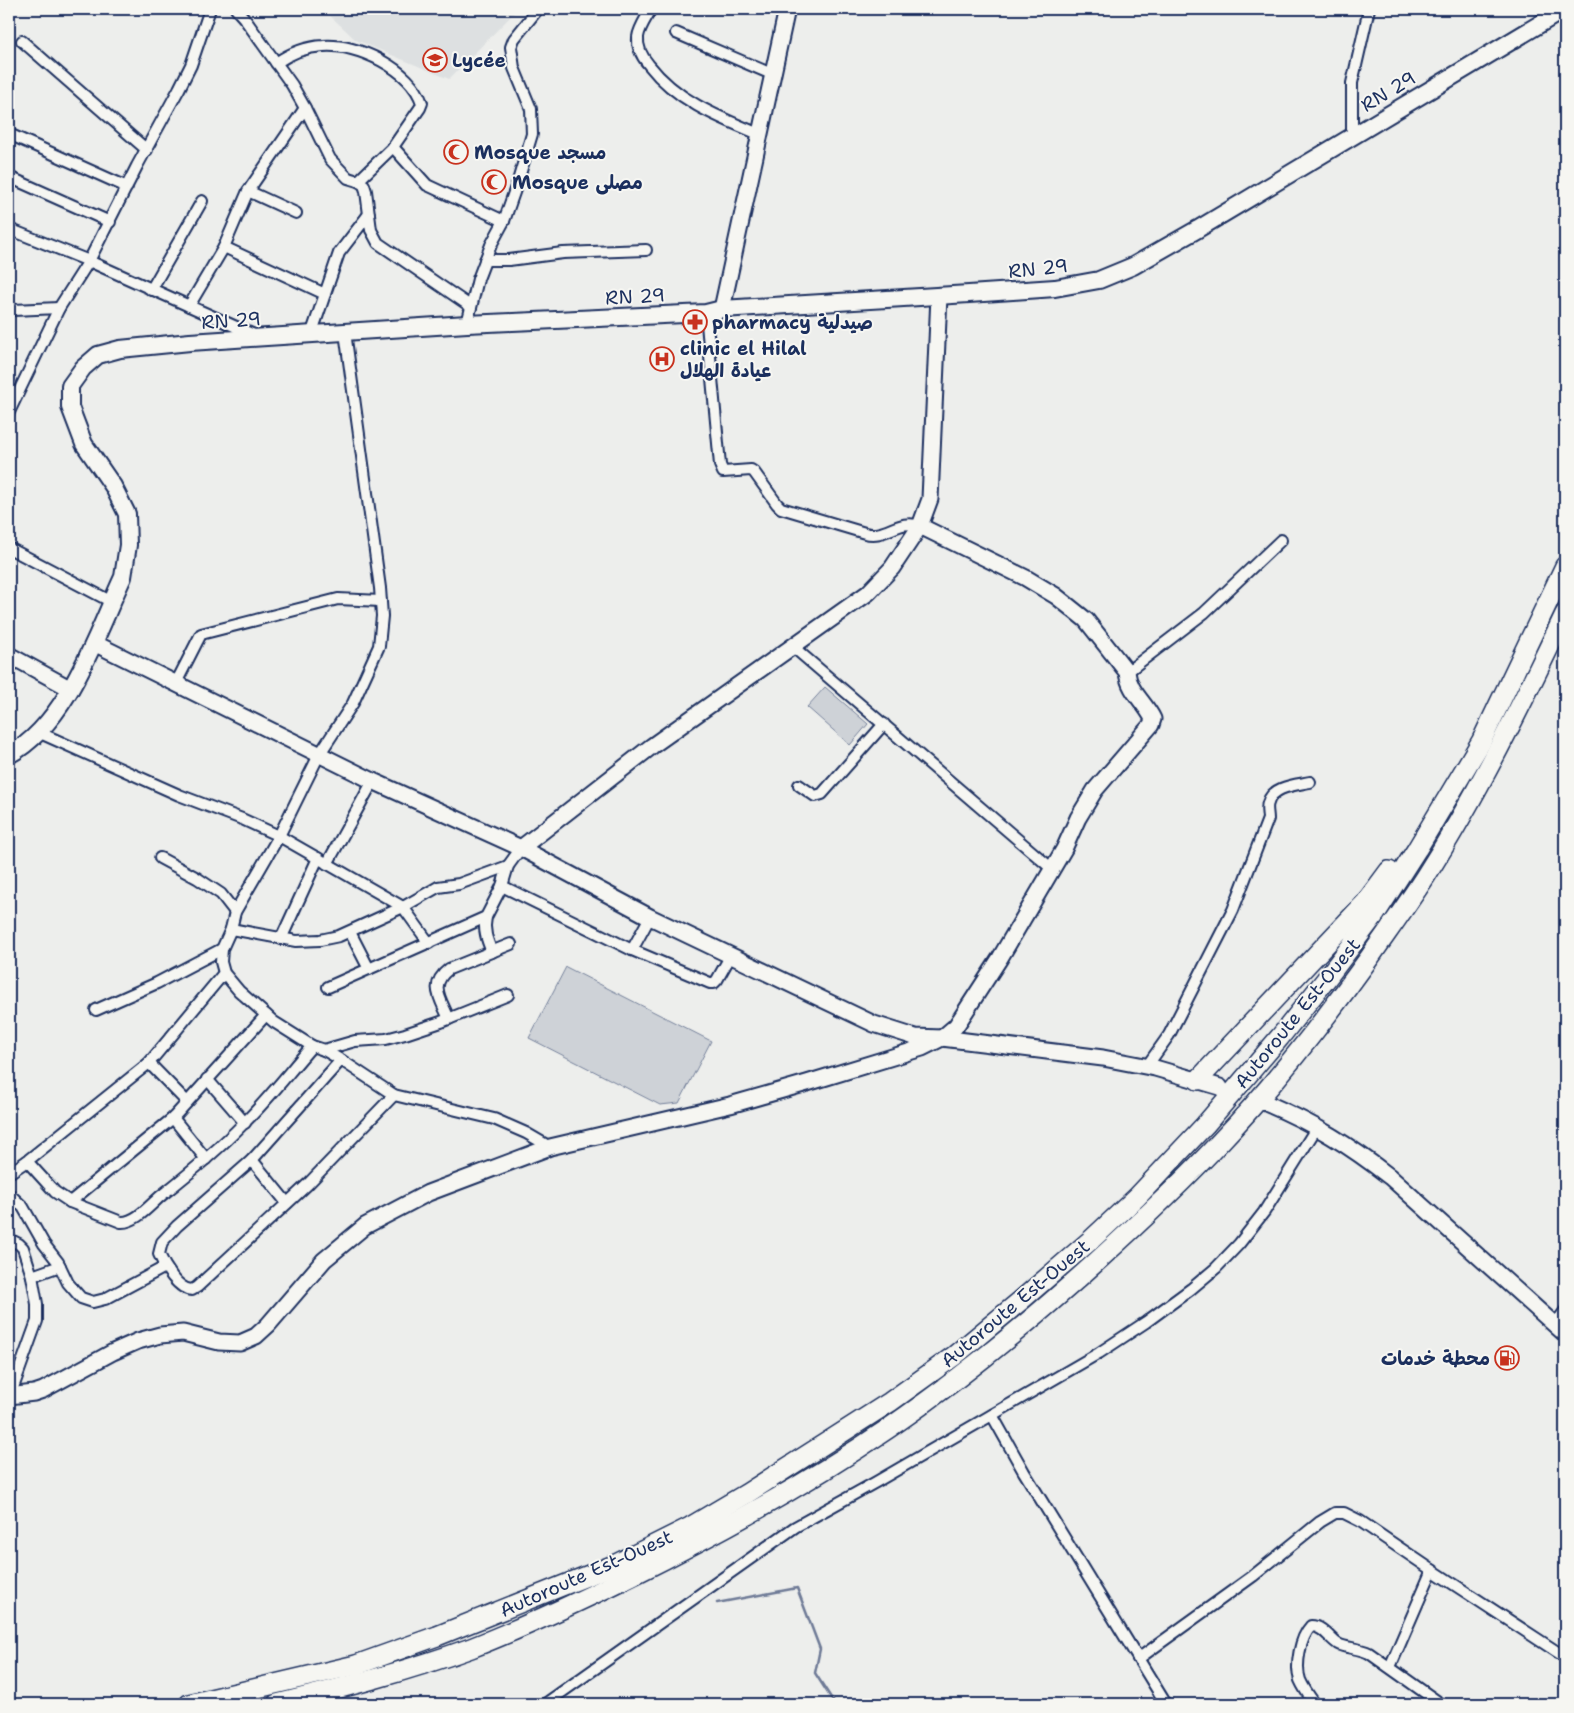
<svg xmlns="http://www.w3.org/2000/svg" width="1574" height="1713" viewBox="0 0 1574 1713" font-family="'Shantell Sans','Playpen Sans Arabic',sans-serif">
	<rect width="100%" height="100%" fill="#edeeec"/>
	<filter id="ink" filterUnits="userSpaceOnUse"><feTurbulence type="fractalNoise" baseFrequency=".02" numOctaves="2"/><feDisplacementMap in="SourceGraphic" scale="10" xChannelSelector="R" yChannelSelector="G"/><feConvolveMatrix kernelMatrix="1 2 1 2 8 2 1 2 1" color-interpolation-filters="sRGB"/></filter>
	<g filter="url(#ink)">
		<!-- built -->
		<polygon fill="#dde0e1" points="323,9 518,9 449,79 356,40"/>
		<!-- green -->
		<g fill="#ced2d7" stroke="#74809a">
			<polygon points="825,687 868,724 850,745 807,707"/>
			<polygon points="566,967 711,1041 679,1103 660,1105 529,1038"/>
		</g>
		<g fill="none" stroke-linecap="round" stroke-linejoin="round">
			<!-- stream -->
			<polyline stroke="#6e7a96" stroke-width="2.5" points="717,1603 797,1588 820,1649 815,1673 833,1701 834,1704"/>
			<!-- street casing -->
			<g stroke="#1b2f5e" stroke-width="14">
				<g id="street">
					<polyline points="236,9 244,18 292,85 305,108 330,159 348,178 358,181 364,185 366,191 371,230 378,243 470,306"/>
					<path d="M651 9C647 17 639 28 638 37 637 47 642 57 649 65 677 101 718 117 759 134"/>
					<polyline points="676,33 774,75"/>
					<polyline points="22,41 147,150"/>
					<path d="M276 63C289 54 306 47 323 46 357 43 411 69 422 103L420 108 393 147 358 181"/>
					<polyline points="9,134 127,187"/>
					<polyline points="1352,136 1352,83 1369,9"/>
					<polyline points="393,147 427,185 504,221"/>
					<polyline points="9,177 110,222"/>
					<polyline points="248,191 296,213"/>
					<polyline points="9,229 89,261 254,335"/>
					<polyline points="224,247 325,294"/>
					<polyline points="485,260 509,260 563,253 646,250"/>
					<polyline points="151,290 202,201"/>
					<polyline points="189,306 224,247 248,191 305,108"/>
					<polyline points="9,308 13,310 59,308"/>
					<path d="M706 313 720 465 723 472 751 470 754 472 777 504 781 508 865 533C886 539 898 518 920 526"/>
					<polyline points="467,324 478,279 491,245 504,221 518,181 532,134 531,109 514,68 511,47 514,39 538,9"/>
					<polyline points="345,332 380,588 382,616 379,646 353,703 319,755 279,836 235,912 231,929 222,949 221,962 224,973 239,991 274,1022 312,1046 324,1050 341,1060 394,1095 494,1119 526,1133 550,1147"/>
					<polyline points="311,335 339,253 369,214"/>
					<polyline points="9,412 59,308 89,261 137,166 179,89 191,65 210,9"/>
					<polyline points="9,548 112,602"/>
					<polyline points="792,646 1051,868"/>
					<polyline points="1127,672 1204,613 1281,540"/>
					<polyline points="176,683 201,634 338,599 381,601"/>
					<polyline points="38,732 179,795 242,819 279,836 403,907 429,943"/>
					<polyline points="799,785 815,796 822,794 884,724"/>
					<polyline points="160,858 197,878 221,894 235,912"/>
					<polyline points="327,864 373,781"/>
					<polyline points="502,886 632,950 710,983 714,983 717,980 731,955"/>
					<path d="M486 917C483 930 487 940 492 952"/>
					<polyline points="231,929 296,941 320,940 339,936 403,907 438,887 459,884 508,866"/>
					<polyline points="350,932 369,969"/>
					<polyline points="281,939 318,858"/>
					<polyline points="632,950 650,917"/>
					<polyline points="328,987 486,917 502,886 508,866 521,848"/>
					<polyline points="96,1010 157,983 222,949"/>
					<path d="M449 1019C441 999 428 985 449 969L511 944"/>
					<polyline points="324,1050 355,1041 386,1039 405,1034 441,1022 508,995"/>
					<path d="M341 1060 252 1160 177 1226 162 1242 159 1254C164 1266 178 1290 192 1290L197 1287 308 1184 394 1095"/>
					<polyline points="149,1063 187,1102"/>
					<path d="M1147 1066 1169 1035 1233 910 1268 819C1268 814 1266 807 1268 803 1272 786 1296 785 1310 782"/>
					<polyline points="207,1079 245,1123"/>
					<polyline points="173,1118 206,1159"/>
					<polyline points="252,1160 287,1203"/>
					<path d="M27 1161 55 1192 70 1202 121 1222C136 1223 151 1204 162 1195 190 1173 218 1150 243 1124 268 1100 289 1072 312 1046"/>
					<polyline points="9,1173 27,1161 149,1063 224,973"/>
					<polyline points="9,1194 23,1207 44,1244 58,1262 68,1283 81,1298 93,1302 105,1299 165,1267"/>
					<polyline points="70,1202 173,1118 266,1015"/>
					<polyline points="9,1239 19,1244 23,1248 32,1276 37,1304 37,1321 10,1396"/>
					<polyline points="32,1276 60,1266"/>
					<polyline points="1555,1324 1565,1311"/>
					<polyline points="992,1415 1024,1472 1166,1704"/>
					<polyline points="1138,1659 1253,1576 1320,1522 1335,1513 1344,1513 1360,1521 1432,1570 1565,1657"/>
					<polyline points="1390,1667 1432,1570"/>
					<polyline points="545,1704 795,1527 876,1482 1099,1353 1146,1322 1191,1289 1216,1268 1239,1244 1264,1212 1317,1127"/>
					<path d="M1315 1704C1309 1696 1304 1689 1300 1680 1295 1665 1300 1638 1311 1626 1323 1626 1329 1638 1338 1644 1345 1648 1359 1648 1369 1653L1441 1704"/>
				</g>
			</g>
			<!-- secondary casing -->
			<g stroke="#1b2f5e" stroke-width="19">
				<g id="secondary">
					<polyline points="722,309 787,9"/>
					<polyline points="94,643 373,781 521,848 650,917 874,1024 915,1037 942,1038 1103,1058 1155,1068 1220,1087"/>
					<polyline points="9,655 71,689"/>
					<polyline points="521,848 652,746 868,593 892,568 920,526 930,499 939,296"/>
					<path d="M1268 1104C1315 1124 1349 1145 1390 1177L1565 1334"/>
					<path d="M9 1396 34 1393 43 1390 113 1352 138 1341 160 1335 183 1333 219 1342 240 1343 256 1336 268 1325 324 1260 365 1226 428 1193 550 1147 730 1105 807 1083 922 1048 942 1038 956 1026 1000 958 1064 849 1078 818 1095 790 1151 725 1153 719C1145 702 1129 692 1127 672L1086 620 1056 596 1026 578 920 526"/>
				</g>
			</g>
			<!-- primary casing -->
			<g stroke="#1b2f5e" stroke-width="20">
				<path id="primary" d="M9 755C68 723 96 635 123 577L128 545 127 514 113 486 84 444 70 407V386L83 368 98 355 120 349 190 342 467 324 706 313 722 309 969 294 1055 288 1099 280 1133 266 1198 229 1565 9"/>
			</g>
			<!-- highway casing -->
			<g stroke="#1b2f5e" stroke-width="22">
				<g id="highway">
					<polyline points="1198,1080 1366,902 1389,871"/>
					<polyline points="189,1704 356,1665 437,1636 614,1565 690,1527 746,1494 890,1402 954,1356 1019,1302 1092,1239 1137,1197 1205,1125 1280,1037 1327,978 1376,913 1417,849 1481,742 1565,566"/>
					<path d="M277 1704C342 1688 408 1671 471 1648 525 1627 578 1602 631 1576 720 1532 807 1484 889 1428 962 1378 1030 1322 1095 1263 1138 1224 1181 1184 1221 1141 1275 1084 1324 1021 1370 957 1388 931 1407 905 1425 877 1478 794 1522 704 1565 614"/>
				</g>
			</g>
			<!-- street -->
			<use href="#street" stroke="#f6f6f2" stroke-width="10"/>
			<!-- secondary -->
			<use href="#secondary" stroke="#f6f6f2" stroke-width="15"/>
			<!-- primary -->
			<use href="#primary" stroke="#f6f6f2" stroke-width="16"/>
			<!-- highway -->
			<use href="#highway" stroke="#f6f6f2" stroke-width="19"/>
		</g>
	</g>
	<!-- icons -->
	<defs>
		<g id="school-ring" transform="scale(1.25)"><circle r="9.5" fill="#f6f6f2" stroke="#c8321e" stroke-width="1.5"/><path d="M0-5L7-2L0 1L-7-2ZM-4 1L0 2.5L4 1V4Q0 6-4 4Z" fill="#c8321e"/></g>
		<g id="mosque-ring" transform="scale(1.25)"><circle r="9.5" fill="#f6f6f2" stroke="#c8321e" stroke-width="1.5"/><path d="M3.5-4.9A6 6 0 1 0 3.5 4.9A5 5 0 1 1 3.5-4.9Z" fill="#c8321e"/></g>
		<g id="pharmacy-ring" transform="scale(1.25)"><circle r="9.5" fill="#f6f6f2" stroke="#c8321e" stroke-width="1.5"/><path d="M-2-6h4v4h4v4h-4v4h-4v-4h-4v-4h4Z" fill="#c8321e"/></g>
		<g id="hospital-ring" transform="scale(1.25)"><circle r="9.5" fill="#f6f6f2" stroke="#c8321e" stroke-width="1.5"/><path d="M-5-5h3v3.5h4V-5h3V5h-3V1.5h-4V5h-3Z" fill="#c8321e"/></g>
		<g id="fuel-ring" transform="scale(1.25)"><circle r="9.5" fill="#f6f6f2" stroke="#c8321e" stroke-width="1.5"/><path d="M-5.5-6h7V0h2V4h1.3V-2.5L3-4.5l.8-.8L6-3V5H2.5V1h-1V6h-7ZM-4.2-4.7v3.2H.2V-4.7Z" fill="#c8321e"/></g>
	</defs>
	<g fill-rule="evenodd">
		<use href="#school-ring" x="435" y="60"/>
		<use href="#mosque-ring" x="456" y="152"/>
		<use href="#mosque-ring" x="494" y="182"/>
		<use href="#pharmacy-ring" x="695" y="322"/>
		<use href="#hospital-ring" x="662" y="359"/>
		<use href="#fuel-ring" x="1507" y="1358"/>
	</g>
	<g text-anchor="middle" stroke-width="4" stroke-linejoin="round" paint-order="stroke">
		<!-- poi labels -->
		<g font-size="19" font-weight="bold" fill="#1b2f5e" stroke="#f6f6f2" text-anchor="start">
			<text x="452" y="67">Lycée</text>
			<text x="474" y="159">Mosque مسجد</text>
			<text x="512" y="189">Mosque مصلى</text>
			<text x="712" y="329">pharmacy صيدلية</text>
			<text x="680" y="355">clinic el Hilal<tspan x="680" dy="22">عيادة الهلال</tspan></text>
			<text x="1490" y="1365" text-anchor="end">محطة خدمات</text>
		</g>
		<!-- street labels -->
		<g font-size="19" fill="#1b2f5e" stroke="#f6f6f2">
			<text transform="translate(1388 91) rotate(-31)" y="7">RN 29</text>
			<text transform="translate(1038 268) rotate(-6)" y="7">RN 29</text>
			<text transform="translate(635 296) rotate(-3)" y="7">RN 29</text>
			<text transform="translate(231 320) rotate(-4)" y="7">RN 29</text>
			<text transform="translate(1297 1013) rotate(-51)" y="7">Autoroute Est-Ouest</text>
			<text transform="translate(1015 1303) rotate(-40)" y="7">Autoroute Est-Ouest</text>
			<text transform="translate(586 1573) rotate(-24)" y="7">Autoroute Est-Ouest</text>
		</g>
	</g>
	<!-- margin -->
	<rect width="1574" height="1713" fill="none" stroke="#f6f6f2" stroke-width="30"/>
	<rect x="15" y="15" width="1544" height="1683" fill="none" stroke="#1b2f5e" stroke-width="2" filter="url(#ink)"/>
</svg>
